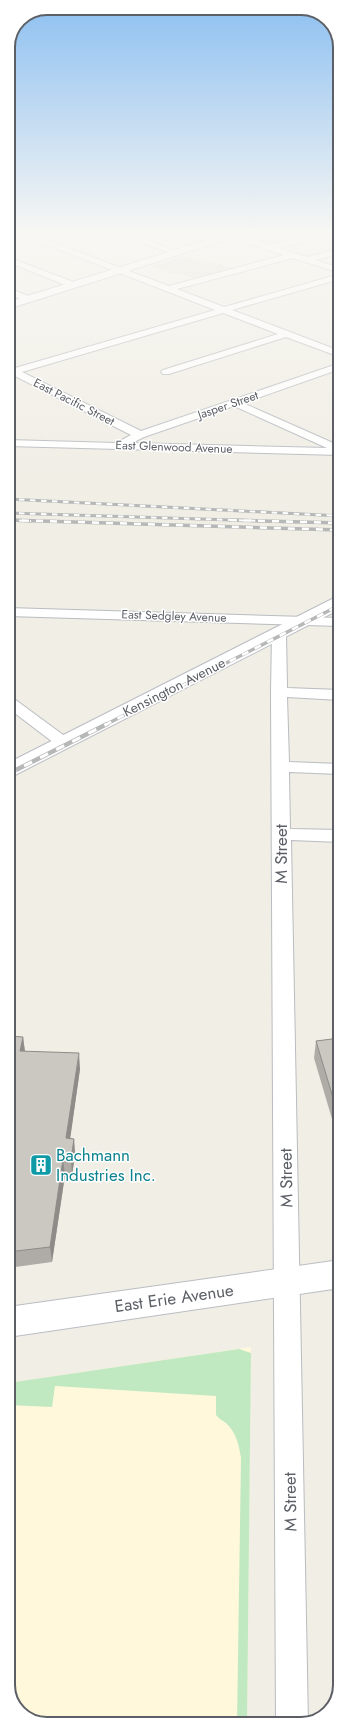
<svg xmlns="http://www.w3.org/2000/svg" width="348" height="1732" viewBox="0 0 348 1732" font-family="Jost,sans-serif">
	<rect width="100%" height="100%" fill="#f0eee5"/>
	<!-- commercial -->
	<polygon fill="#fff8db" points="251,1347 247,1724 42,1724 20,1713 8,1690 8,1383"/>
	<!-- education -->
	<polygon fill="#e0ddd3" points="183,256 206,264 215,262 235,269 195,279 178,273 173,274 151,266"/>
	<!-- green -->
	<path fill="#c0e9c2" d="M239 1349 251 1353 247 1724H237L241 1458C239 1445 236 1432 226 1423 222 1420 219 1419 216 1415V1396L55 1386 52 1407 8 1405V1383Z"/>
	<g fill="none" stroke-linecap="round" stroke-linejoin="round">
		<!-- street casing -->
		<g stroke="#b9bcc1" stroke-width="2">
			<g id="street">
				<polygon points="8,234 16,234 8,237"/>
				<path d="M19 234H30L169 286 284 255 226 236 225 234H236L270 245 317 234H330L329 236 278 248 307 257 340 249V254L315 260 340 268V273L293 258 177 289 224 307 340 274V279L232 310 340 351V357L286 337 169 374H163L161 372 163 370 278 334 223 313 22 372 141 431 340 363V369L243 403 340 446V455L8 446V440L116 443 131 435 13 375 8 376V366L15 368 215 310ZM234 406 327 448 132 443 144 437Z"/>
				<polygon points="120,234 131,234 180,252 176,254 173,254"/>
				<polygon points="8,257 76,283 77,285 76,287 70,287 8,262"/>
				<polygon points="8,288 31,297 32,299 28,302 8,294"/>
				<polygon points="8,608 340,618 340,626 8,616"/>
				<polygon points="279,629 284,630 286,633 287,688 340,690 340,700 287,697 289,762 340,764 340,774 289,772 290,829 340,830 340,842 291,840 308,1723 306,1724 276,1724 271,692 272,633 274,630"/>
				<polygon points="8,696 13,698 70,740 72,743 70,746 64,748 58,746 8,708"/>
			</g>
		</g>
		<!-- secondary casing -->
		<g stroke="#babdc4" stroke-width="2">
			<g id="secondary">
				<polygon points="226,234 240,234 238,236 8,309 8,302"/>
				<polygon points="340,597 340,609 15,775 8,777 8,763 334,598"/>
				<polygon points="340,1260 340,1288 8,1337 8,1307"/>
			</g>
		</g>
		<!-- street -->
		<use href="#street" fill="#fff" fill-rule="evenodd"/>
		<!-- secondary -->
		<use href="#secondary" fill="#fff" fill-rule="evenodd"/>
		<!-- rail-far2 casing -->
		<g stroke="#b6b7b7" stroke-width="3">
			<g id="rail-far2">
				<polyline points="8,499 340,516"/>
				<polyline points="8,513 264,521"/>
				<polyline points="8,520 31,521"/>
			</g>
		</g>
		<!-- rail-far1 casing -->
		<g stroke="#b6b7b7" stroke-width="3.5">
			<g id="rail-far1">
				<polyline points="8,520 340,530"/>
				<polyline points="230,520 340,523"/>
				<polyline points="105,725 340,605"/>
			</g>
		</g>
		<!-- rail casing -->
		<g stroke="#b6b7b7" stroke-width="4.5">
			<polyline id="rail" points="8,774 107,724"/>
		</g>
		<!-- rail-far2 -->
		<use href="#rail-far2" stroke="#fff" stroke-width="2" stroke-dasharray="5.5" stroke-linecap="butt"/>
		<!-- rail-far1 -->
		<use href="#rail-far1" stroke="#fff" stroke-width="2.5" stroke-dasharray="7" stroke-linecap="butt"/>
		<!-- rail -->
		<use href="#rail" stroke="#fff" stroke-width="3" stroke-dasharray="9" stroke-linecap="butt"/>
	</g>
	<!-- wall -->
	<g fill="#afaca7">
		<polygon points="8,1036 23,1037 25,1051 80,1069 70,1138 74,1139 75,1155 72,1175 65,1175 52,1262 8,1268"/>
		<polygon points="340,1038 340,1146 314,1058 316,1041"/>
	</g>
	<!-- shaded-wall -->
	<g fill="#8e8c88">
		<polygon points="23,1037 25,1053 20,1051"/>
		<polygon points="79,1053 80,1069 68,1154 66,1138"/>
		<polygon points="74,1139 75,1155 72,1175 71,1159"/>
		<polygon points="63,1159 65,1175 52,1262 50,1247"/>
	</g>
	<!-- building -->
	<g fill="#cbc8c2" stroke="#8e8c88">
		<polygon points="8,1036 23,1037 20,1051 79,1053 66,1138 74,1139 71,1159 63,1159 50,1247 8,1252"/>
		<polygon points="340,1038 340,1121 316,1041"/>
	</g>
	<!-- sky -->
	<linearGradient id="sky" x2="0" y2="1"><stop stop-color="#8dc0f1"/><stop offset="0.49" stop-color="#f8f7f3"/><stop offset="1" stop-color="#f8f7f3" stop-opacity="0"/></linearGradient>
	<rect width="348" height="476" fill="url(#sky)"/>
	<!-- icons -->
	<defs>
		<g id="building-square" transform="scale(1.15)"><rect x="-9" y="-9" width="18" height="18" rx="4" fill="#0f9aa8" stroke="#fff"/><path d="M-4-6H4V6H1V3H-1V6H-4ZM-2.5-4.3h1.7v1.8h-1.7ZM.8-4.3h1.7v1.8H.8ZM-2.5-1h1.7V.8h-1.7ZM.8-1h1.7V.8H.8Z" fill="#fff"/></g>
	</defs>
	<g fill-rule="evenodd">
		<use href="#building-square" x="41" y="1165"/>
	</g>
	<g text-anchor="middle" stroke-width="3" stroke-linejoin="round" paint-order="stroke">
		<!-- far-street labels -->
		<g font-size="12" fill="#5c6066" stroke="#fff">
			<text transform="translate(74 402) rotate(27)" y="4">East Pacific Street</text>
			<text transform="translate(228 405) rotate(-19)" y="4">Jasper Street</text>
			<text transform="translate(174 447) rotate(2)" y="4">East Glenwood Avenue</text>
			<text transform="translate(174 616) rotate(2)" y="4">East Sedgley Avenue</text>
		</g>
		<!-- street labels -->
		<g font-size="14" fill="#5c6066" stroke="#fff">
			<text transform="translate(174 687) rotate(-27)" y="5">Kensington Avenue</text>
		</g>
		<!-- near-street labels -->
		<g font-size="17" fill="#5c6066" stroke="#fff">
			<text transform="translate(281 854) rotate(-90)" y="6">M Street</text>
			<text transform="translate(286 1178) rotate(-91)" y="6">M Street</text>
			<text transform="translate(174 1298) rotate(-8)" y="6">East Erie Avenue</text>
			<text transform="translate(290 1502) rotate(-91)" y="6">M Street</text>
		</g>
		<!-- near-culture labels -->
		<g font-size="17" fill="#0d838f" stroke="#fff" text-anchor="start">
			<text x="56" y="1161">Bachmann<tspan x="56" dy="20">Industries Inc.</tspan></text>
		</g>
	</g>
	<!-- crop -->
	<path d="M0 0H348V1732H0ZM47 15H301A32 32 0 0 1 333 47V1685A32 32 0 0 1 301 1717H47A32 32 0 0 1 15 1685V47A32 32 0 0 1 47 15Z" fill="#fff" fill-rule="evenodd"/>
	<path fill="none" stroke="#5c6066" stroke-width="2" d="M47 15H301A32 32 0 0 1 333 47V1685A32 32 0 0 1 301 1717H47A32 32 0 0 1 15 1685V47A32 32 0 0 1 47 15Z"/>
</svg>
